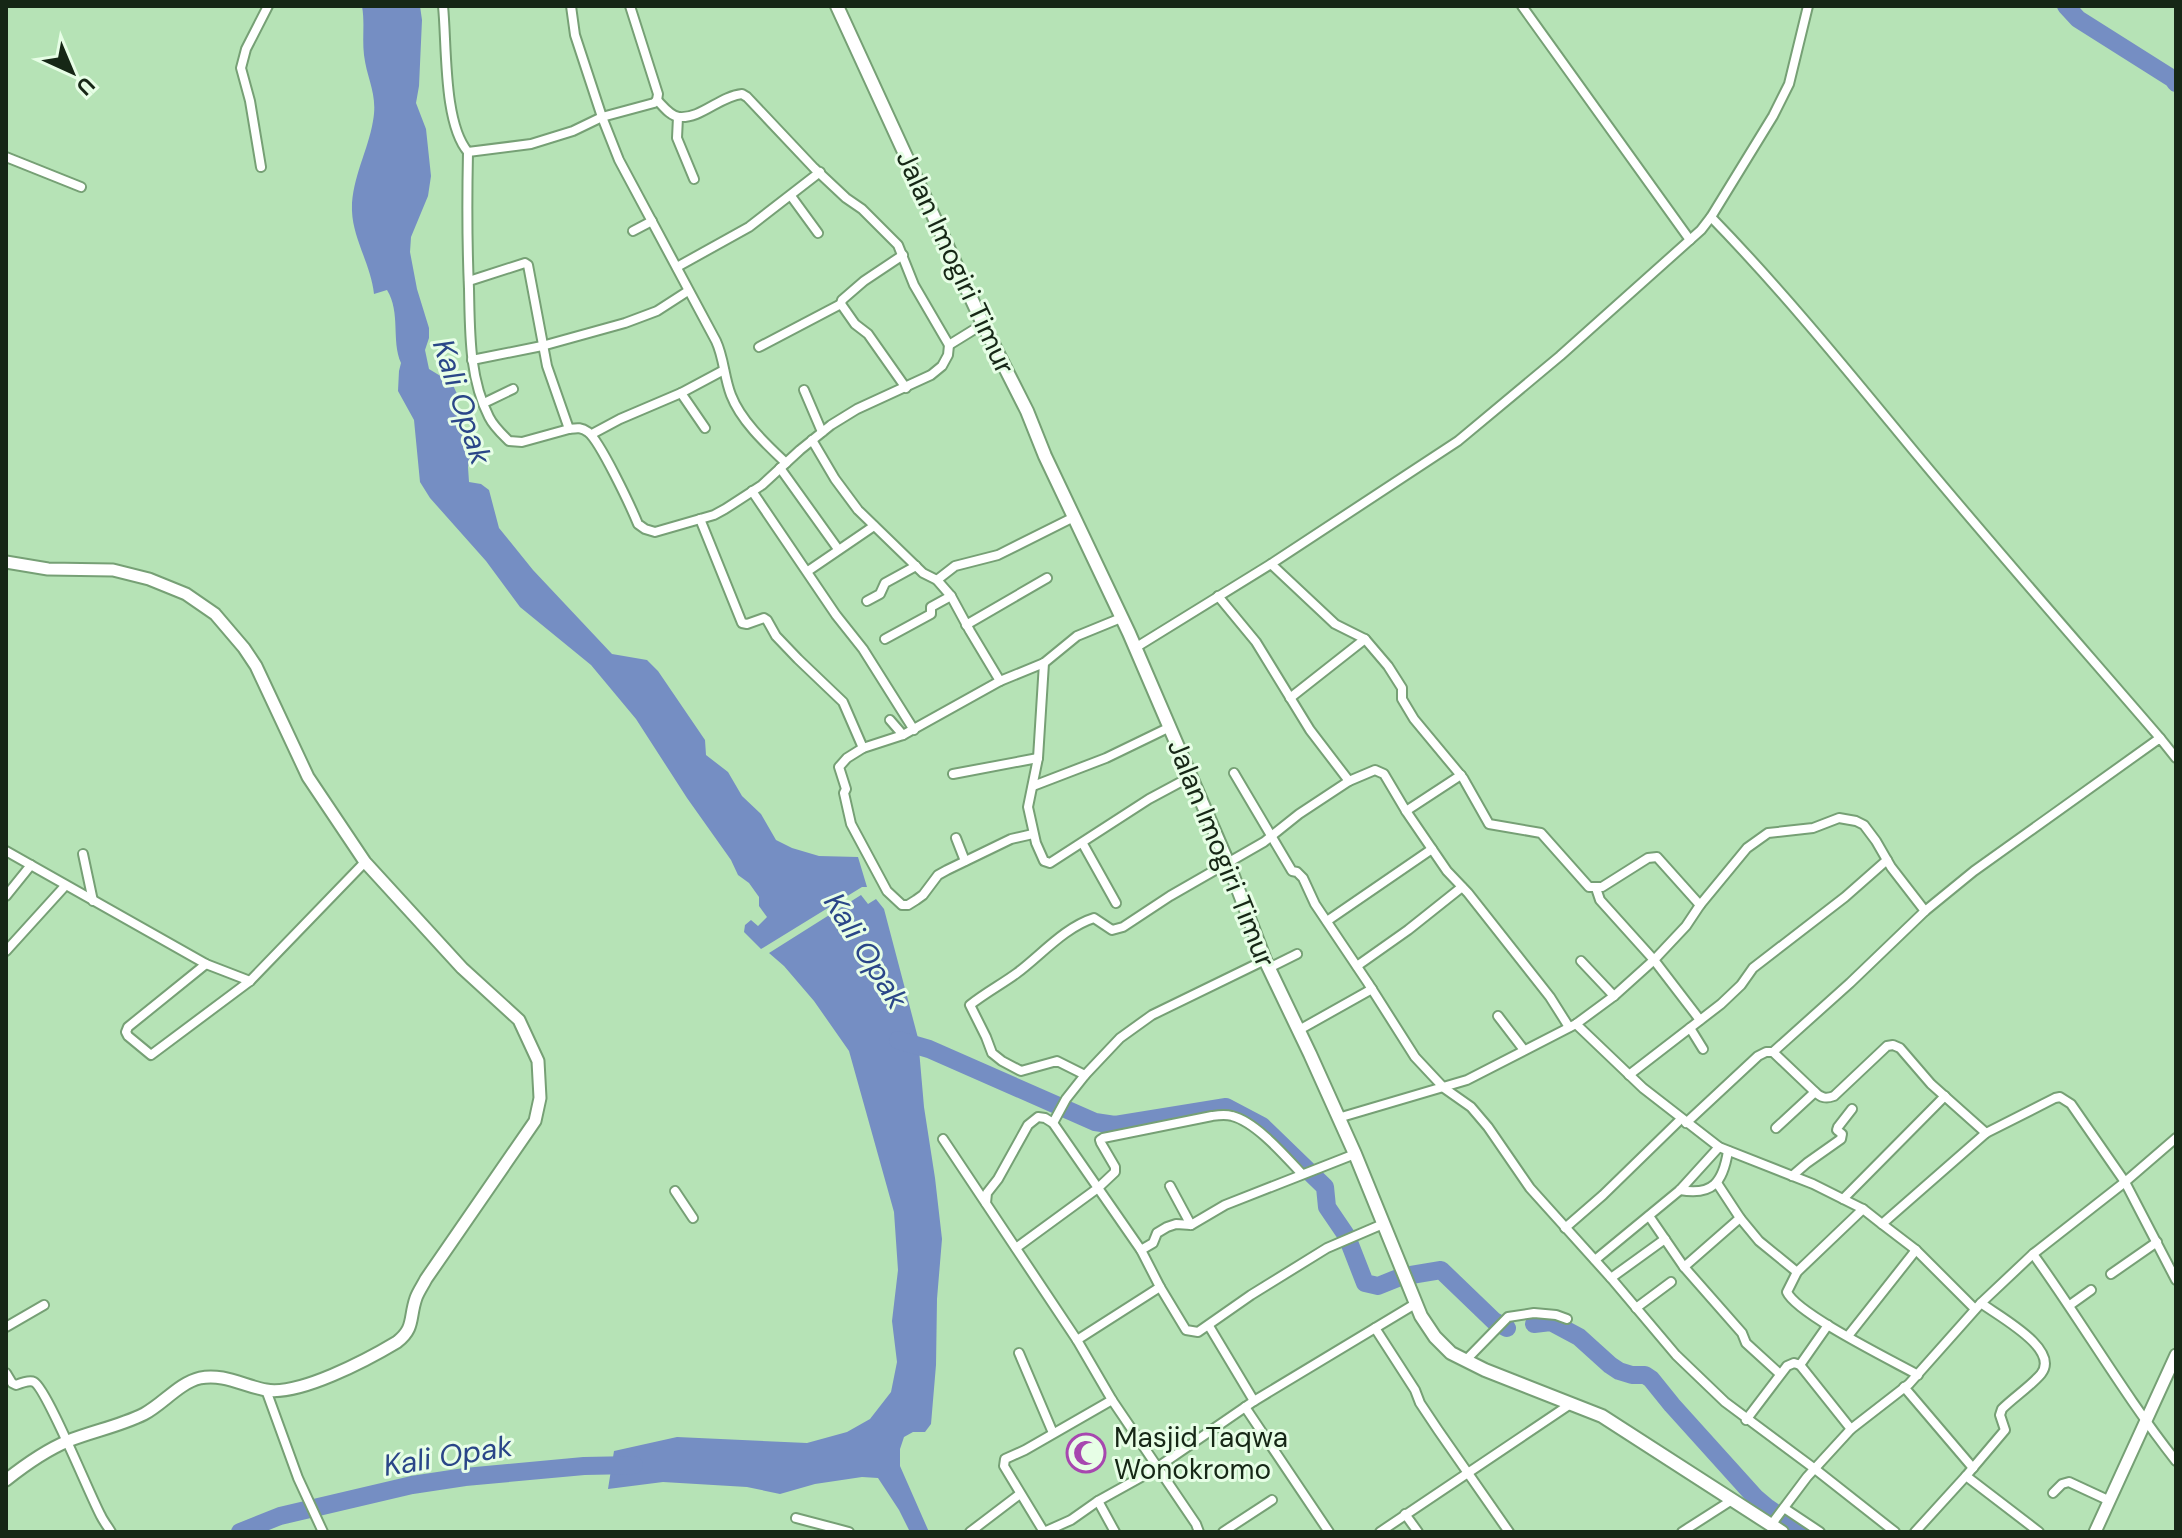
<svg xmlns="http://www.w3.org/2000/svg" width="2182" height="1538" viewBox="0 0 2182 1538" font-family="'DM Sans',sans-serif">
	<rect width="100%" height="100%" fill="#b6e3b6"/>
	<!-- water -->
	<g fill="#758ec3">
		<path d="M362 6H420L422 20 419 86 416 103 426 129 431 176 428 196 411 237 410 252 417 289 429 328V338L425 350 429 369 452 383 457 394V421L464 432 470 458 468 467 469 482 481 484 489 490 499 528 533 570 612 654 647 660 658 671 705 740 706 755 728 772 742 796 761 814 776 840 792 848 819 856 858 857 867 887H862L761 949 744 932 745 925 751 920 758 926 767 917 759 906V897L749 883 738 875 731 860 687 798 636 719 591 665 520 607 486 561 430 498 420 482 414 420 398 391 399 371 401 363C391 340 401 313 387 290L374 294C371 265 353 239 352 211 351 180 368 151 373 121 378 94 367 80 364 55 362 38 365 23 362 6Z"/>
		<polygon points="861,895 868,904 876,899 884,909 918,1038 924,1107 935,1178 942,1239 937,1299 936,1365 931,1424 925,1432 913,1432 904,1437 900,1449 900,1466 929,1532 910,1532 899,1510 878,1478 862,1477 815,1484 780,1494 747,1487 663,1482 608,1489 614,1451 677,1437 807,1443 847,1432 870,1419 891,1392 897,1362 892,1321 898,1270 894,1212 882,1169 849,1051 814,1001 784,966 769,953"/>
	</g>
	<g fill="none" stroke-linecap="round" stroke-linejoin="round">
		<!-- river -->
		<g stroke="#758ec3" stroke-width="18">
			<polyline points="2066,6 2078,19 2173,79 2176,83"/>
			<polyline points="898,1040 929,1049 1095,1122 1115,1125 1226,1107 1262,1126 1325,1187 1327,1207 1346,1235"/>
			<polyline points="1349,1242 1365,1283 1378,1286 1398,1278"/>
			<polyline points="1411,1275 1441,1270 1494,1321 1507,1328"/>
			<polyline points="1534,1324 1551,1322 1579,1337 1610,1365 1619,1371 1632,1375 1645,1375 1651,1379 1672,1405 1755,1497 1768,1508 1803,1532"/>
			<polyline points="240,1532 280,1516 412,1485 465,1477 584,1466 634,1465"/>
		</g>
		<!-- street casing -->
		<g stroke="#76a075" stroke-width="12">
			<g id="street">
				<path d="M443 6C447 44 443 123 468 152L531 144 573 131 602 117 654 103 657 100 658 94 630 6"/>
				<path d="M571 6 575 35 602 117 619 160 716 341C724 358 724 377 731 395 741 421 766 444 786 463"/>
				<polyline points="1522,6 1690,240"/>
				<path d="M657 100C663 106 670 116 679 117 701 119 720 96 742 94L747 97 814 168 846 198 862 209 898 245 914 285 949 345 983 324"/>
				<polyline points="678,117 677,138 694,179"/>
				<path d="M468 152C467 198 467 243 469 289 470 332 469 378 489 417 494 427 502 434 509 441L522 442 569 429"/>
				<polyline points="6,157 81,187"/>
				<polyline points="261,167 250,101 241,68 246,49 268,6"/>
				<polyline points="791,196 818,233"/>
				<path d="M1711 217C1785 293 1851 375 1918 456 1997 551 2079 644 2160 738"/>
				<polyline points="633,231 652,221"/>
				<polyline points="903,255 864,281 842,300 841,304 855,324 868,334 906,388"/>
				<polyline points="677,267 749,227 820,172"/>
				<path d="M469 281 525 263 528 265 547 366 569 429C577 428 581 427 588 432 600 441 631 507 638 524L645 529 655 532 714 515 725 509 762 485 800 450 831 425 857 409 931 375 942 366 948 355 949 345"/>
				<polyline points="759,347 841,304"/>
				<polyline points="472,360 542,346 625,323 657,311 688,291"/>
				<polyline points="804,390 822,432"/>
				<polyline points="681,393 705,428"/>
				<polyline points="484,403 513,389"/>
				<polyline points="592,434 620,419 681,393 724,370"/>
				<polyline points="812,440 835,479 858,510 923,573 937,580 951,596 970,631 1000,681"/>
				<polyline points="780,468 838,549"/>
				<polyline points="752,491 836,615 863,649 914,730"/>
				<polyline points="700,519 742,623 747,624 764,618 767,620 776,636 798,659 843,702 863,748"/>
				<polyline points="1271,564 1335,624 1365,639 1388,666 1402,688 1402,699 1414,719 1463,778 1489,824 1541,833 1589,887 1602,887 1648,858 1657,857 1700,905"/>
				<polyline points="808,571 874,526"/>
				<polyline points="937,580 955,566 998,555 1074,517"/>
				<polyline points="1218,596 1256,642 1310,730 1349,781"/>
				<polyline points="867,601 880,594 885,583 916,566"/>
				<polyline points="966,625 1047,578"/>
				<polyline points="885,639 931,614 931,607 951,596"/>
				<polyline points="1135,648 1271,564 1458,441 1560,356 1701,230 1711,217 1773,116 1789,84 1808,6"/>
				<polyline points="1044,663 1038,758 1028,807 1036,843 1044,861 1050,863 1149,799 1190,777"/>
				<polyline points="1290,698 1365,639"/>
				<polyline points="890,720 903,735"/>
				<polyline points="1234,773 1292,871 1297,872 1303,878 1315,904 1368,983 1415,1057 1444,1088 1471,1107 1488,1127 1530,1188 1611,1278 1676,1355 1725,1402 1815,1469 1895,1532"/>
				<polyline points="953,774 1038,758"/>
				<polyline points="1033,786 1106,758 1170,727"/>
				<polyline points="1406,811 1461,775"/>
				<polyline points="1033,834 1011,839 947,870 938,875 923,895 916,900 908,905 902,905 887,891 851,824 844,793 846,789 839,767 847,758 863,748 903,735 1000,681 1044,663 1077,636 1121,618"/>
				<polyline points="956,838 965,861"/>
				<polyline points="1083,844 1116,903"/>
				<polyline points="6,851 206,964 250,981"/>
				<polyline points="83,854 93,901"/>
				<polyline points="1596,888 1600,900 1654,960 1700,1020"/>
				<polyline points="6,896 31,865"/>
				<polyline points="1327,921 1432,849"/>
				<polyline points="6,951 65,886"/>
				<polyline points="1581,961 1614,996"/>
				<polyline points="206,964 128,1027 126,1032 128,1036 151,1055 250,981 365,862"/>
				<polyline points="1357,966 1408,930 1462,887"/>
				<polyline points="1269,968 1297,954"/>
				<polyline points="1498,1016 1524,1050"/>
				<polyline points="1576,1024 1643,1088 1719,1147 1813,1184 1863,1209 1882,1224 1986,1133 2055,1098 2060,1097 2071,1104 2125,1182 2176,1280"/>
				<polyline points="1690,1028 1703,1049"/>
				<polyline points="1299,1030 1372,989"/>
				<path d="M1773 1052 1815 1092C1821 1098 1826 1099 1834 1096L1887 1046 1893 1045 1900 1048 1931 1084 1986 1133"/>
				<path d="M1085 1075 1057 1061 1021 1071 1002 1061 992 1053 986 1037 970 1005C985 993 1002 984 1017 973 1041 955 1065 927 1094 918L1112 930 1123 927 1170 896 1264 842 1299 814 1349 781 1375 770 1384 774 1406 811 1447 871 1468 893 1550 997 1569 1027"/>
				<polyline points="1629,1075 1721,1004 1741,985 1753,968 1845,897 1887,860"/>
				<polyline points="1338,1118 1467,1080 1576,1024 1614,996 1654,960 1686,926 1700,905 1747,848 1768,833 1813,828 1839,818 1856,821 1864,825 1876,841 1891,867 1925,911 1974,871 2160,738 2176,758"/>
				<polyline points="1053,1123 1066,1099 1085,1075 1120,1038 1152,1015 1265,960"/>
				<polyline points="1686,1123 1758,1056 1766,1052 1773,1052 1850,983 1925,911"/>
				<polyline points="1776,1128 1815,1092"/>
				<polyline points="943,1139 1077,1340 1112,1400 1196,1524 1199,1532"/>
				<polyline points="1792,1176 1807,1163 1841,1139 1842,1134 1837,1130 1838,1127 1852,1109"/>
				<polyline points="1717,1183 1740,1218 1759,1241 1797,1272"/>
				<polyline points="1170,1186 1191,1225"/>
				<path d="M1680 1190C1713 1196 1723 1182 1728 1151"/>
				<polyline points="675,1191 693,1218"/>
				<polyline points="1843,1199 1945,1096"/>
				<polyline points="986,1203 987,1193 998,1179 1028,1125 1038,1117 1045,1118 1053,1123 1098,1188 1016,1248"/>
				<path d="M1863 1209 1797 1272 1787 1292C1797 1314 1893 1361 1918 1375"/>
				<polyline points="1649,1216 1684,1267 1742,1333 1746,1343 1780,1374"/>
				<polyline points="1882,1224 1916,1250 1975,1309"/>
				<polyline points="1565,1228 1603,1195 1681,1119"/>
				<polyline points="1141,1250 1153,1243 1157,1233 1167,1227 1176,1224 1191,1225 1225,1205 1355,1154"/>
				<path d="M2033 1254C2082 1322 2124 1395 2176 1461"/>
				<polyline points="1595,1260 1680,1190 1719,1147"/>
				<polyline points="1684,1267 1740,1218"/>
				<polyline points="2111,1274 2157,1242"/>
				<polyline points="1611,1278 1665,1239"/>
				<path d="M1160 1287 1141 1250 1098 1188 1115 1172V1167L1101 1143 1100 1140 1103 1138 1212 1116C1219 1115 1225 1114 1232 1116 1256 1122 1285 1156 1302 1174"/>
				<polyline points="2070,1305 2091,1290"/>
				<polyline points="1636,1308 1671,1282"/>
				<polyline points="1209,1326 1254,1401"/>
				<polyline points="6,1327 44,1305"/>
				<polyline points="1375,1328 1415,1390 1420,1403 1438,1430 1509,1532"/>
				<polyline points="1848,1336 1916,1250"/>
				<polyline points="1077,1340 1160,1287 1186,1330 1198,1332 1251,1295 1327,1248 1383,1224"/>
				<polyline points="1019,1353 1053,1433"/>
				<polyline points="1465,1361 1508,1317 1534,1313 1556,1315 1567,1319"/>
				<polyline points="1800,1365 1851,1429"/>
				<path d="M6 1373 12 1383 16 1385C21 1383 30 1380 34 1382 47 1389 90 1496 101 1516 104 1522 108 1527 111 1532"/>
				<polyline points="1904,1387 1973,1468"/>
				<polyline points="266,1390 298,1478 323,1532"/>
				<polyline points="1112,1400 1025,1450 1005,1459 1004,1466 1044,1532 1071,1520 1098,1501 1152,1471 1254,1401 1415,1304"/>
				<polyline points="1245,1407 1329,1532"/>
				<polyline points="1746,1420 1787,1366 1794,1363 1800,1365 1828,1325"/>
				<path d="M1966 1476 2005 1430 2000 1415 2002 1409C2013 1398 2032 1385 2041 1374 2061 1349 1998 1316 1981 1303"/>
				<polyline points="2053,1493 2062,1484 2069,1482 2110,1501"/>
				<polyline points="1098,1501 1115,1532"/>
				<polyline points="1784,1508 1820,1532"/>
				<polyline points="1405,1514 1418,1532"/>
				<polyline points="796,1518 849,1532"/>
				<polyline points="1771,1525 1807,1477 1851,1429 1909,1384 1981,1303 2033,1254 2125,1182 2176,1138"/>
				<polyline points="970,1532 1020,1494"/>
				<polyline points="1223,1532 1272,1500"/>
				<polyline points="1380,1532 1572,1403"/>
				<polyline points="1682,1532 1732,1500"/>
				<polyline points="1915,1532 1966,1476 2039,1532"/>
			</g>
		</g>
		<!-- secondary casing -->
		<g stroke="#76a075" stroke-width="15">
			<g id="secondary">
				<path d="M6 562 48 569 113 570 149 579 186 594 215 614 244 648 256 666 308 777 365 862 462 968 519 1020 538 1061 540 1098 535 1121 426 1279C423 1285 418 1292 416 1298 409 1318 415 1328 397 1342 367 1360 299 1396 266 1390 244 1386 223 1373 200 1378 179 1383 163 1404 144 1414 120 1426 93 1431 68 1441 46 1450 25 1465 6 1480"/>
				<polyline points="2095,1532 2176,1355"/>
			</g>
		</g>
		<!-- primary casing -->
		<g stroke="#76a075" stroke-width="16">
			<polyline id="primary" points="837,6 983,324 1027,411 1045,456 1129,633 1228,863 1265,960 1310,1054 1355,1154 1421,1316 1435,1337 1451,1353 1485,1370 1602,1416 1782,1532"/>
		</g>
		<!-- street -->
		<use href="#street" stroke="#fff" stroke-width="8"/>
		<!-- secondary -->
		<use href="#secondary" stroke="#fff" stroke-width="11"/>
		<!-- primary -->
		<use href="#primary" stroke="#fff" stroke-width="12"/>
	</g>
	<!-- icons -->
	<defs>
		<g id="mosque-ring" transform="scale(2)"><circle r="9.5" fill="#e7fee6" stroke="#a747af" stroke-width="1.5"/><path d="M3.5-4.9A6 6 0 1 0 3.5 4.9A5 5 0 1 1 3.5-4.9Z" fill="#a747af"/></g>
	</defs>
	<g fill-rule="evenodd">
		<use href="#mosque-ring" x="1086" y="1453"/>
	</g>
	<g text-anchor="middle" stroke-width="6" stroke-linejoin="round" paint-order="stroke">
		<!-- street labels -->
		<g font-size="28" fill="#162716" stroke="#e7fee6">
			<text transform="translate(956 262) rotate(65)" y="10">Jalan Imogiri Timur</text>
			<text transform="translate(1222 853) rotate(68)" y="10">Jalan Imogiri Timur</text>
		</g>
		<!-- poi labels -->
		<g font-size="28" fill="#162716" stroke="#e7fee6" text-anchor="start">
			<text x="1114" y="1447">Masjid Taqwa<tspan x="1114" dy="32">Wonokromo</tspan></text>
		</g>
		<!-- water labels -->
		<g font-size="30" font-style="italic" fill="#2a4688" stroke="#e7fee6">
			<text transform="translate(462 402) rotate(72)" y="10">Kali Opak</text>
			<text transform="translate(866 951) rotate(58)" y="10">Kali Opak</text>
			<text transform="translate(448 1456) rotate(-9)" y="10">Kali Opak</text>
		</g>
	</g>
	<!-- border -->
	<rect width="2182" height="1538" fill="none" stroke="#162716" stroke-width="16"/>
	<!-- north arrow -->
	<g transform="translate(72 72) rotate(136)" stroke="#e7fee6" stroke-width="6" paint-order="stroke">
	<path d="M0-6L14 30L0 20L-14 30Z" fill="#162716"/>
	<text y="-12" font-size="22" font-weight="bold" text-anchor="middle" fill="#162716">U</text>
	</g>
</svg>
